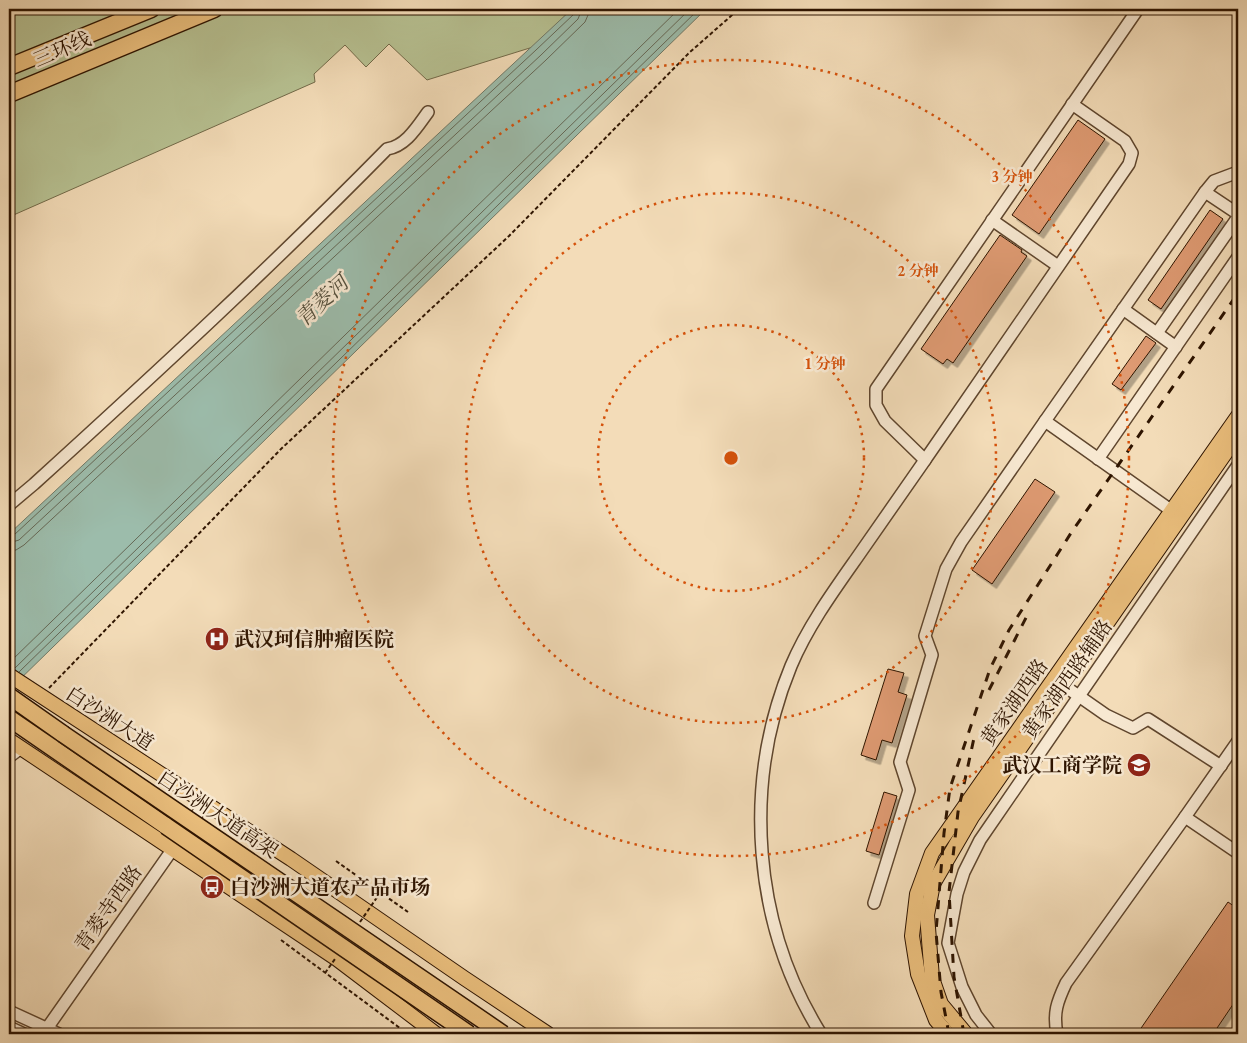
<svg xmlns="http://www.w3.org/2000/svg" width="1247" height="1043" viewBox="0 0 1247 1043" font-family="'EB Garamond','Noto Serif SC',serif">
	<defs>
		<filter id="shadow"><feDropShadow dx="4.5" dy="4.5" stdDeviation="0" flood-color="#0004"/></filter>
	</defs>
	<rect width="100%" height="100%" fill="#f3dcb8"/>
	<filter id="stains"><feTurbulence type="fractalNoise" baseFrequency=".004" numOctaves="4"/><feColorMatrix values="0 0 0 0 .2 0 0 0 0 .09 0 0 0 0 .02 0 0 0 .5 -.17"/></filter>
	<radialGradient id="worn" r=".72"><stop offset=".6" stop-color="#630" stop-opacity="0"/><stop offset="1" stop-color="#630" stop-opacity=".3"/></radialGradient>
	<!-- green -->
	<polygon fill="#b7c192" stroke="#726a49" points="9,9 572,9 533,47 427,80 389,44 366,67 345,45 314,74 315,82 9,217"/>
	<!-- water -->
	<polygon fill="#9cbcab" stroke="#707967" points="572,9 706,9 9,690 9,534"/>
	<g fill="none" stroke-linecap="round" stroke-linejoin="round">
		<!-- shore -->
		<g stroke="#656856" stroke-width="1">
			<polyline points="9,537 14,535 536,50 574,14 575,9"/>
			<polyline points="9,543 19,540 541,55 578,19 582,9"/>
			<polyline points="9,551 16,550 24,545 546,60 585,22 588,15 589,9"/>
			<polyline points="9,663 679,9"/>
			<polyline points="14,669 690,9"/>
			<polyline points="19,672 699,9"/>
		</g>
	</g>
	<!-- building -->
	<g fill="#de9a72" stroke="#2e1400" filter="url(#shadow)">
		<polygon points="1078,120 1105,139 1039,234 1012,215"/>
		<polygon points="1210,210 1223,219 1161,309 1148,300"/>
		<polygon points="1000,235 1022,250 1021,252 1027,256 953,363 947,359 943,364 921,349"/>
		<polygon points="1146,336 1156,343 1121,390 1112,384"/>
		<polygon points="1035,479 1055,492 992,584 972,570"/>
		<polygon points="888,669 904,673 898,692 907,695 892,743 882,740 876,760 861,755"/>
		<polygon points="884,792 897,796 879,855 866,851"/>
		<polygon points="1228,902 1238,909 1238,997 1213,1034 1137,1034"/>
	</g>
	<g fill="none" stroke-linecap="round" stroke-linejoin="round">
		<!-- minor casing -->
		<g stroke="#5f462e" stroke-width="14">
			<g id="minor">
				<polyline points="1205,192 1238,214"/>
				<polyline points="992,220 1058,266"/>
				<polyline points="1123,309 1176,347"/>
				<polyline points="1157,333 1238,217"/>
				<polyline points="1098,459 1238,257"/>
				<polyline points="925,460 1129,164 1132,153 1125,141 1072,104"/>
				<path d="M9 505 34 484C154 375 273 265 387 149 406 146 417 127 428 112"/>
				<polyline points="1172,511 1045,421 1205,192 1214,181 1238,172"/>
				<polyline points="1063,685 1106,715 1133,728 1148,719 1221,766"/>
				<polyline points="1238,741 1185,817 1238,853"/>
				<polyline points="9,757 21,748"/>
				<polyline points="874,903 909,790 900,762 932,655 925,636 946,569 961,542 1045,421"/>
				<polyline points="9,1011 59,1034"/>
				<polyline points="9,1027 24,1034"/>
				<polyline points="43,1034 205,803"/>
				<path d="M821 1034C753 925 742 785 791 666 807 628 832 593 856 559 879 526 902 493 925 460L885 421 876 405V389L1138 9"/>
				<polyline points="991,1034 976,1015 962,987 948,943 957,894 964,872 980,840 1238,465"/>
				<path d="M1057 1034C1053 1013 1057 1002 1066 983L1185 817"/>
			</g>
		</g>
		<!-- major casing -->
		<g stroke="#2e1400" stroke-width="16">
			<g id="major">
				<polyline points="9,675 291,859 464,978 548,1034"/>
				<polyline points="9,740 337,959 436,1034"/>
				<polyline points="948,1034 936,1020 918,974 912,936 917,894 932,853 1238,416"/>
				<polyline points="966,1034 941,1004 932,978 927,915 933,884 972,817 1238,435"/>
			</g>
		</g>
		<!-- highway casing -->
		<g stroke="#2e1400" stroke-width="19">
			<g id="highway">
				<polyline points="9,67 151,9"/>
				<polyline points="9,94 214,9"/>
				<polyline points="9,696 63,734"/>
				<polyline points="9,718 166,826"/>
			</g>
		</g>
		<!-- path -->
		<g stroke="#2e1400" stroke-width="2" stroke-dasharray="4 2.5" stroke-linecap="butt">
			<polyline points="49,688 281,449 509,236 690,52 739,9"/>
			<polyline points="336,861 408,912"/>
			<polyline points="281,940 408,1034"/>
			<polyline points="85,1034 86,1034"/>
		</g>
		<!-- minor -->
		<use href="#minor" stroke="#f7e8d1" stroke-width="11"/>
		<!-- major -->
		<use href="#major" stroke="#eabe7c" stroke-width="14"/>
		<!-- highway -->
		<use href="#highway" stroke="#eabe7c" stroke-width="16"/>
		<!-- rail -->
		<g stroke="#2e1400" stroke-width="3" stroke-dasharray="9 9" stroke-linecap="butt">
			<polyline points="989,690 1030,610"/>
			<polyline points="949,1034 941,992 936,932 944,833 950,788 990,669 1009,630 1071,533 1238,293"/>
			<polyline points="964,1034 954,977 949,892 958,812 974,738"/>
		</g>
		<!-- highway-bridge casing -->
		<g stroke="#2e1400" stroke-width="19" stroke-linecap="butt">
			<g id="highway-bridge">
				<polyline points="63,734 503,1034"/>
				<polyline points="166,826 469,1034"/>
			</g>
		</g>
		<!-- path-bridge -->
		<g stroke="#2e1400" stroke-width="2" stroke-dasharray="4 2.5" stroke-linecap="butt">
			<polyline points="360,922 380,893"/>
			<polyline points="325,973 335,959"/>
		</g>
		<!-- highway-bridge -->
		<use href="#highway-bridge" stroke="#eabe7c" stroke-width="16"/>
	</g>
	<!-- distance rings -->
	<g fill="none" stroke="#d5520b" stroke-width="2.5" stroke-dasharray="2.5 5">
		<circle cx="731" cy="458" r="133"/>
		<circle cx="731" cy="458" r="265"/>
		<circle cx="731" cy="458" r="398"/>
	</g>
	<!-- icons -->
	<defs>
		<g id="hospital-disc" transform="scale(1.25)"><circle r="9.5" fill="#8f2418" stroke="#f7e8d1"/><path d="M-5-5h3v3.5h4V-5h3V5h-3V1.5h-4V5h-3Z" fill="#fff"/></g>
		<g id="university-disc" transform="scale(1.25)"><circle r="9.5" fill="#8f2418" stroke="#f7e8d1"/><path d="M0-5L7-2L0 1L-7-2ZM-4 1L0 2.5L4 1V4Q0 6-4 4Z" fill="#fff"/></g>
		<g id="bus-disc" transform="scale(1.25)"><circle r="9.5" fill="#8f2418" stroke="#f7e8d1"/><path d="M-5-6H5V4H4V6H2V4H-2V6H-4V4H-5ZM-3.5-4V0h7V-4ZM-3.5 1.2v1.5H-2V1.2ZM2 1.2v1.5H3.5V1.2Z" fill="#fff"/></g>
	</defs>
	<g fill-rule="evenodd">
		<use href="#hospital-disc" x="217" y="639"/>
		<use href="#university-disc" x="1139" y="765"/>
		<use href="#bus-disc" x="212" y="887"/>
	</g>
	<g text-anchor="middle" stroke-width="5" stroke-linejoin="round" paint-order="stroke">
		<!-- street labels -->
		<g font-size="20" fill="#2e1400" stroke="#f7e8d1">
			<text transform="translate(62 49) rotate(-23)" y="7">三环线</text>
			<text transform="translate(1067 679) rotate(-55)" y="7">黄家湖西路辅路</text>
			<text transform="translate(1014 702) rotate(-55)" y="7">黄家湖西路</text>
			<text transform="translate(110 718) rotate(33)" y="7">白沙洲大道</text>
			<text transform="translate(218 814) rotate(34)" y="7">白沙洲大道高架</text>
			<text transform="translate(108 908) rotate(-55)" y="7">青菱寺西路</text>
		</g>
		<!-- poi labels -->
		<g font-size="20" font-weight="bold" fill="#2e1400" stroke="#f7e8d1" text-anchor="start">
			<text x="234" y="646">武汉珂信肿瘤医院</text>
			<text x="1122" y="772" text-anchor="end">武汉工商学院</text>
			<text x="230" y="894">白沙洲大道农产品市场</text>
		</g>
		<!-- water labels -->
		<g font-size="21" font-style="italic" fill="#544f3c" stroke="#f7e8d1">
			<text transform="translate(322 301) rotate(-43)" y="7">青菱河</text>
		</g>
	</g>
	<circle cx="731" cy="458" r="8" fill="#d5520b" stroke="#f7e8d1" stroke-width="2.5"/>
	<g font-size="15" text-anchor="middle" font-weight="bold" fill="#d5520b" stroke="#f7e8d1" stroke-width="5" stroke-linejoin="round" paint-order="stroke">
		<text x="1012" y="182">3 分钟</text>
		<text x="918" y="276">2 分钟</text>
		<text x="825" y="369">1 分钟</text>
	</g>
	<!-- margin -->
	<rect width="1247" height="1043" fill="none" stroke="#f3dcb8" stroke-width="30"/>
	<rect x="10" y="10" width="1227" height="1023" fill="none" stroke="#2e1400" stroke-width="2.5"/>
	<rect x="15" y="15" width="1217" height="1013" fill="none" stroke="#2e1400"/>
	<rect width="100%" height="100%" filter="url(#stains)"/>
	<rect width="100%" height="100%" fill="url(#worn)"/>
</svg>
